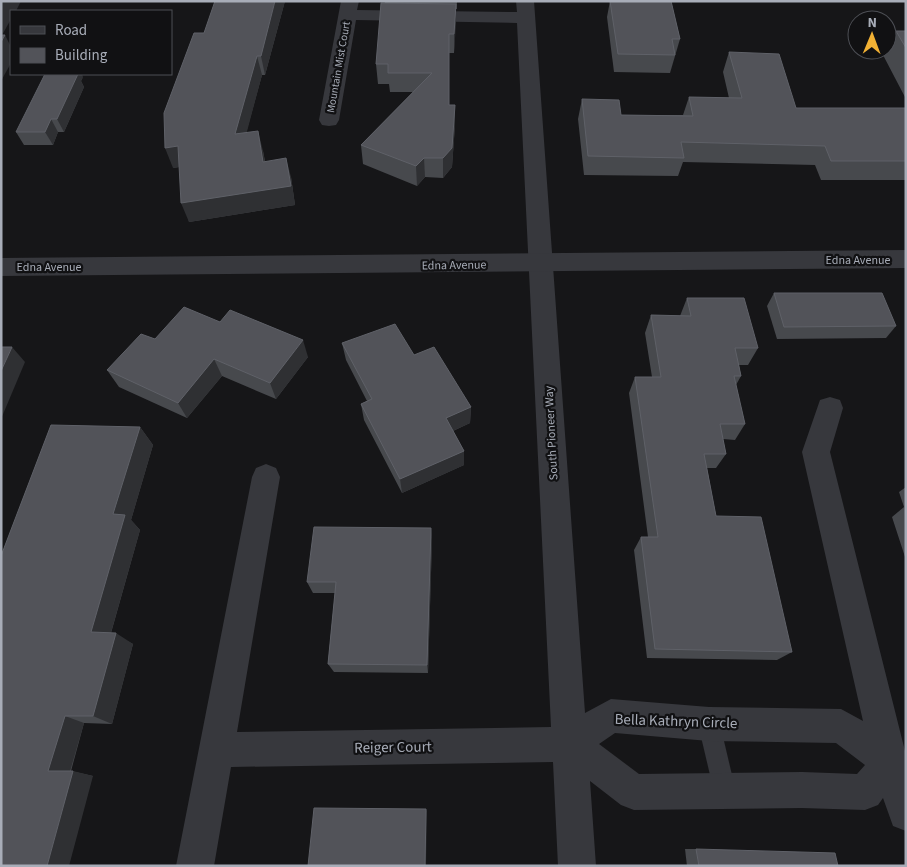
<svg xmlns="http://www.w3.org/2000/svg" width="907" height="867" viewBox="0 0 907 867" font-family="'Source Sans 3',sans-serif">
	<rect width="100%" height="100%" fill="#161618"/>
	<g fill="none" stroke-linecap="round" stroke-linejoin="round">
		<!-- service -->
		<polygon fill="#37383d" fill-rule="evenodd" points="709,713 717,716 720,724 736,792 733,800 725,803 717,800 714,792 698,724 701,716"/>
		<!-- minor -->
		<path fill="#37383d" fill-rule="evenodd" d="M341 1H359L357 10 517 12 516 1H534L585 713 611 699 709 707 841 709 863 721 802 452 820 400 830 397 840 400 843 408 830 452 906 755V831L893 826 883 798 878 805 865 810 802 808 634 810 621 805 590 781 596 866H558L553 762 231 767 214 866H176L252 477 256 468 266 464 276 468 280 477 237 732 551 727 517 23 356 20 339 120 336 125 329 126 322 125 319 120ZM615 733 709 741 836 743 865 765 857 774 802 772 639 774 599 744Z"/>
		<!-- tertiary -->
		<polygon fill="#37383d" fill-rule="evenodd" points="906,250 906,268 1,276 1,258"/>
	</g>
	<!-- wall -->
	<g fill="#47494d">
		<polygon points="285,1 265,75 262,75 246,133 263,151 265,161 291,177 295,205 189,222 179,167 173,168"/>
		<polygon points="385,1 457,1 457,9 456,9 454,53 449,53 449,105 455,105 455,125 452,167 443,178 425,177 417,186 363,164 361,145 413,92 390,92 389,84 378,84 376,64"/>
		<polygon points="610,1 671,1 680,39 670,73 614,72 607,17"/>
		<polygon points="896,31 906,31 906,99 883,55 886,50 887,50 887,47"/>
		<polygon points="729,52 796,108 906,108 906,180 821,180 815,165 683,162 678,176 584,175 578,119 582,99 621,115 683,115 689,97 729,98 723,72"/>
		<polygon points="83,77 81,81 84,87 64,132 58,132 53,145 24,145 16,132"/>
		<polygon points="774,293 896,326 886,338 777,339 767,306"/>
		<polygon points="687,298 758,348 748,365 739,365 741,376 736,385 745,424 735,440 723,439 726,454 716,468 707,468 716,516 792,652 777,660 647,658 634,550 641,537 648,537 629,393 635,377 652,377 645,333 651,315 680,316"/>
		<polygon points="220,322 308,357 276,399 222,376 187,418 119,387 107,370 155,339"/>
		<polygon points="342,343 414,355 471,407 470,423 453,431 464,451 464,465 402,493 364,420 361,404 367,401 346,360"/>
		<polygon points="140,427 153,445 131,520 140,530 111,633 133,644 112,724 84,723 71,771 93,776 1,866"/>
		<polygon points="906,487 906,560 892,517 904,507 899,492"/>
		<polygon points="431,528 432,540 428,673 334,672 328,664 335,593 313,593 307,582"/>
		<polygon points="685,849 696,849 838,866 687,866"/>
	</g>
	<!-- shaded-wall -->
	<g fill="#2f3033">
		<polygon points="1,1 21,1 16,11 11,11 11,19 1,37"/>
		<polygon points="275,1 285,1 265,75 261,56"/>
		<polygon points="456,4 456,24 454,53 454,34"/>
		<polygon points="5,35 11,47 11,63 1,81 1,42"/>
		<polygon points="257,56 262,75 241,154 235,134"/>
		<polygon points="72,74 82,74 83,77 81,81 84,87 64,132 57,119"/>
		<polygon points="455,105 455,125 452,167 443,178 443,158"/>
		<polygon points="51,119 58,132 53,145 45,132"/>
		<polygon points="258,131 263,151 268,181 263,162"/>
		<polygon points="178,146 186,166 173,168 165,148"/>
		<polygon points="286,158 291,177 295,205 189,222 181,203"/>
		<polygon points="424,158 425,177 417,186 416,166"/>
		<polygon points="303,340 308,357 276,399 270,383"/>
		<polygon points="12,347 25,362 1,419 1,371"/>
		<polygon points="214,359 222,376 187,418 178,403"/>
		<polygon points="471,407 470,423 446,434 446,418"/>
		<polygon points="140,427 153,445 131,520 140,530 108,643 91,632 113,514"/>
		<polygon points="464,451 464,465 402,493 400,479"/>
		<polygon points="431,528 432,540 428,673 427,665"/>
		<polygon points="116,633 133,644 112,724 93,716"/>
		<polygon points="65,716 84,723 69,775 48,771"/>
		<polygon points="73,771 93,776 69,866 47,866"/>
		<polygon points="426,809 427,811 426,866 425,866"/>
	</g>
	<!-- building -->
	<g fill="#525359" stroke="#5f6168">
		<polygon points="215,1 275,1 261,56 257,56 235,134 258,131 263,162 286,158 291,186 181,203 178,146 165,148 164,113 194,33 204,33"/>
		<polygon points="610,1 671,1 680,39 672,39 675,55 618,54"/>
		<polygon points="381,3 456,4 454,34 449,34 449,105 455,105 452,148 443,158 424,158 416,166 361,145 432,73 388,73 388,64 376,64"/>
		<polygon points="896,31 906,31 906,48"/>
		<polygon points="1,35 5,35 1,42"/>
		<polygon points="729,52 779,54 796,108 906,108 906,161 831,161 825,146 681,142 684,158 588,156 582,99 619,100 621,115 693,116 689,97 742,98"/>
		<polygon points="45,74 78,74 57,119 51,119 45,132 16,132"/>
		<polygon points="774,293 882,293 896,326 784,327"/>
		<polygon points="687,298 744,298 758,348 735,348 741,376 734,376 745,424 720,424 726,454 704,454 716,516 761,517 792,652 655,649 641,537 658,537 635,377 661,377 651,315 691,316"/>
		<polygon points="184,307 220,322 230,310 303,340 270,383 214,359 178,403 107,370 141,334 155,339"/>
		<polygon points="395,324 414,355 434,347 471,407 446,418 464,451 400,479 361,404 372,399 342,343"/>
		<polygon points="1,347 12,347 1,371"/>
		<polygon points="51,425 140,427 113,514 125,515 91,632 116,633 93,716 65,716 48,771 73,771 47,866 1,866 1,556"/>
		<polygon points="314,527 431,528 427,665 328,664 336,582 307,582"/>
		<polygon points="314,808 426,809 425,866 308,866"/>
		<polygon points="696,849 835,853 838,866 699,866"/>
	</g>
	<g text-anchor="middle" stroke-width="4.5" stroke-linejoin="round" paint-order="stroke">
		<!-- far-street labels -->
		<g font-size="11" fill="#a8adb8" stroke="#111113">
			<text transform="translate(338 67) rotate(-80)" y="4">Mountain Mist Court</text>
		</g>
		<!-- street labels -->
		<g font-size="12" fill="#a8adb8" stroke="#111113">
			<text x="858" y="264">Edna Avenue</text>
			<text transform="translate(454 265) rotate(-1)" y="4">Edna Avenue</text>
			<text x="49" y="271">Edna Avenue</text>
			<text transform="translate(551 433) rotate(-93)" y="4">South Pioneer Way</text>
		</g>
		<!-- near-street labels -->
		<g font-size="15" fill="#a8adb8" stroke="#111113">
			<text transform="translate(676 721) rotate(2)" y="5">Bella Kathryn Circle</text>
			<text transform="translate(393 747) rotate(-1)" y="5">Reiger Court</text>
		</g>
	</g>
	<!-- border -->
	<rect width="907" height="867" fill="none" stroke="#a8adb8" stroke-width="5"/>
	<!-- legend -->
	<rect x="10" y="10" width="162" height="65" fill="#111113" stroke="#4d4f55"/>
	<rect x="20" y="26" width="25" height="8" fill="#37383d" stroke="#4d4f55"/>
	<text x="55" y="35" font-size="15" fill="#a8adb8">Road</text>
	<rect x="20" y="48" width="25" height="15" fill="#525359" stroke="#4d4f55"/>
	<text x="55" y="60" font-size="15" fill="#a8adb8">Building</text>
	<!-- north arrow -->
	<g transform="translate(872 35) rotate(1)"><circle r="24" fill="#111113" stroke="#4d4f55"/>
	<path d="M0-4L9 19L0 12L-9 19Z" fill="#f2b134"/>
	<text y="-8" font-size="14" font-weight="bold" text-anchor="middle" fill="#a8adb8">N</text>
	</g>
</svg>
